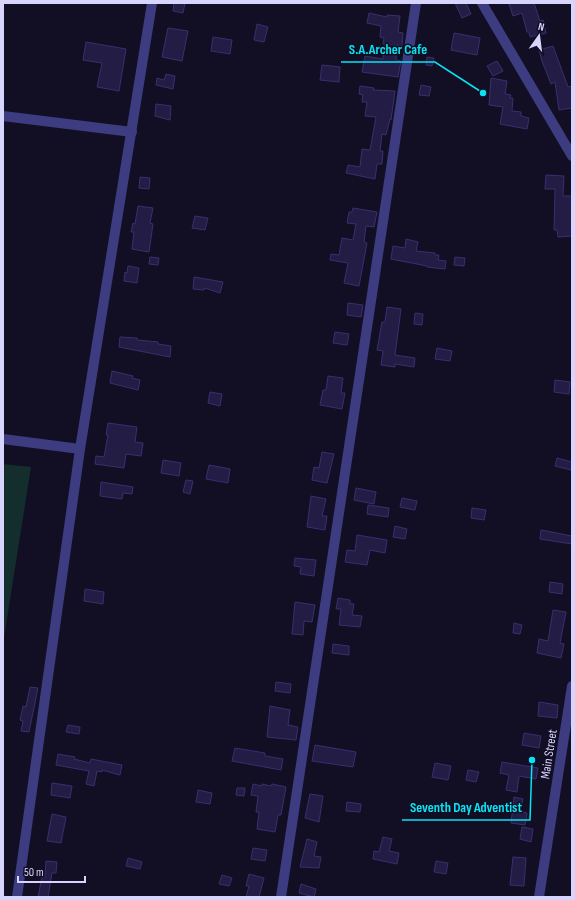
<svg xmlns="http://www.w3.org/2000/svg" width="575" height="900" viewBox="0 0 575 900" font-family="'Sofia Sans Condensed',sans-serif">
	<rect width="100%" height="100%" fill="#120f24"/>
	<!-- green -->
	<polygon fill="#132e2c" points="3,464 31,467 3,644"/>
	<!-- building -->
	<g fill="#231c44" stroke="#3a2f6f">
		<polygon points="174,3 185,3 183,13 173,11"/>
		<polygon points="455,3 466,3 471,14 462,18"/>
		<polygon points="514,3 534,3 540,21 543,20 546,33 530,37 529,32 527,32 522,13 513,16 509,4"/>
		<polygon points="369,13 387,17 387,15 400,16 398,32 403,33 402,46 397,45 396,60 401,61 398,77 362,72 365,56 383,59 385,44 383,44 384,38 380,37 381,26 367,23"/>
		<polygon points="257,24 268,27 264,42 254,40"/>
		<polygon points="168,28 188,31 182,61 162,57"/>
		<polygon points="454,33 480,38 477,55 451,50"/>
		<polygon points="213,37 232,40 230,54 211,51"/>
		<polygon points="86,42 126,49 119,91 97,87 102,63 83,60"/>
		<polygon points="553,46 568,87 572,86 572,108 559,110 555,82 551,84 542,61 539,50"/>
		<polygon points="427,57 434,58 432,66 426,65"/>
		<polygon points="497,61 503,71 493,76 487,66"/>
		<polygon points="322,65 340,67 339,82 320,80"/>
		<polygon points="166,74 175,76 173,89 156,85 157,78 164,80"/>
		<polygon points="491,78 507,81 505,94 511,95 510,98 513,98 512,111 521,112 521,116 529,118 527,129 500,124 503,107 489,105"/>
		<polygon points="421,85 431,87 429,96 419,95"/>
		<polygon points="360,86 374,88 373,90 395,91 391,120 390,119 386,135 382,134 380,151 383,151 382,164 377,164 375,179 346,173 348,165 360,167 362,149 370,150 376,117 365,116 367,102 362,102 363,95 359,94"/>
		<polygon points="156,104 171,106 170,120 155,116"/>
		<polygon points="546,175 564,176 563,196 572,196 572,236 558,237 557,230 554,230 555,189 545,189"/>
		<polygon points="140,177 150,178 149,189 139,188"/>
		<polygon points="138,206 153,208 150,223 153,224 149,252 132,249 134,232 131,232 133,223 135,224"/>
		<polygon points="353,208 377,212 374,227 366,226 364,242 367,243 359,286 344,283 348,263 330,260 331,254 339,255 342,238 353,240 356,224 347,223 349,212 352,212"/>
		<polygon points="195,216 208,218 205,230 192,228"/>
		<polygon points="406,239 418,242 416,251 435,253 435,255 439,255 438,260 446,261 445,269 427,267 427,266 391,259 393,246 405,248"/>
		<polygon points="150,257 159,258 158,265 149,264"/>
		<polygon points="455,257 465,258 464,266 454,265"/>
		<polygon points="128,266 139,268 137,283 124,281 125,272 127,273"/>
		<polygon points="194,277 223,282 220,293 205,288 204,290 193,289"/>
		<polygon points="348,303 363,305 361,317 347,315"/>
		<polygon points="387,307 401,309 395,355 415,358 414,367 395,364 395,367 381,365 383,351 377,350 382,322 385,322"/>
		<polygon points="415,313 423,314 422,325 414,324"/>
		<polygon points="335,332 349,334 347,345 333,343"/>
		<polygon points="120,337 137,338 137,340 158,342 158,344 171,346 170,357 119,347"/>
		<polygon points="437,348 452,351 450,361 435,359"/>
		<polygon points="112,371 133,376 132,378 140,380 138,390 110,383"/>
		<polygon points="328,376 343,378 341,393 345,393 342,409 320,405 323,390 326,390"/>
		<polygon points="555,380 570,382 569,394 554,392"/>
		<polygon points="210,392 222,394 220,406 208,403"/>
		<polygon points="108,423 137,427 135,442 143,443 141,456 126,454 124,468 95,464 96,456 104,457 108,435 106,435"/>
		<polygon points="322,452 334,454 327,483 312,480 314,467 319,468"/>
		<polygon points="557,458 572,462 571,470 555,466"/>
		<polygon points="163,460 181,463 179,476 161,473"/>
		<polygon points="209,465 230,469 228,483 206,479"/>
		<polygon points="186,480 193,481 190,494 183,492"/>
		<polygon points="101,482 133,487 132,494 123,493 122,499 100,496"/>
		<polygon points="356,488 376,492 374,504 354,500"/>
		<polygon points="311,496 326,499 322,516 327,516 325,530 307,527"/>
		<polygon points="402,498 417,501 415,510 400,507"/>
		<polygon points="368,505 389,508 388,517 367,514"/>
		<polygon points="472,508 486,510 484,520 471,518"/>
		<polygon points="395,526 407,529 405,539 393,537"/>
		<polygon points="541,530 572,536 572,544 540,539"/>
		<polygon points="357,535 387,540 385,553 370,550 367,565 345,562 347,550 355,551"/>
		<polygon points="295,558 316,560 314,576 300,574 301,567 294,566"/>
		<polygon points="550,582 563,584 562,594 549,592"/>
		<polygon points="85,589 104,592 103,604 84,601"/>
		<polygon points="338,598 350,600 350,604 354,604 352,615 362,616 360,627 339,625 341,609 336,609"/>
		<polygon points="295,602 315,605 312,622 304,621 303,635 292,634"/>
		<polygon points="553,610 566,612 560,643 564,644 561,658 537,653 539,639 548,641"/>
		<polygon points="514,623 522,625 520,634 513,633"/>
		<polygon points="333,644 349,646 349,655 332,653"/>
		<polygon points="276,682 291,684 290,693 275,691"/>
		<polygon points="30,687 38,688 29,732 21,731 23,721 20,720 23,706 26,707"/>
		<polygon points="539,702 558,705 557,718 538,716"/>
		<polygon points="270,706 290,710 288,725 298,727 296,740 267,737"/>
		<polygon points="68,725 80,727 79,734 66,732"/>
		<polygon points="524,733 541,736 539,748 522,745"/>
		<polygon points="315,745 356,752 353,767 312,761"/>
		<polygon points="235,748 265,753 265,756 283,759 281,770 232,761"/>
		<polygon points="58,754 75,757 74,759 90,763 91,759 122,765 120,775 102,770 102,772 97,771 94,786 86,784 89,771 56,765"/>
		<polygon points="502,762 538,768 536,779 519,776 517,792 506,790 509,775 500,773"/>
		<polygon points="435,763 451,766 448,780 432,777"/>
		<polygon points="468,770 479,772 476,782 466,780"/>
		<polygon points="52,783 72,786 70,798 51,795"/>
		<polygon points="253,784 262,786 262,784 271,786 272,784 286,787 281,815 278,815 275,832 257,829 259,812 256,812 258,796 251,795"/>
		<polygon points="237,788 245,788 244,796 236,795"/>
		<polygon points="198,790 212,793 210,804 196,802"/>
		<polygon points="310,794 323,796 319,822 305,818"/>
		<polygon points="514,797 523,799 520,811 527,813 525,825 511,823"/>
		<polygon points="347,802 361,804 360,812 346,811"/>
		<polygon points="52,814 66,817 61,843 47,841"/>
		<polygon points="522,827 533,829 531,842 520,839"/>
		<polygon points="383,837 392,839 389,851 399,853 397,864 373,859 374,851 379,852"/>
		<polygon points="307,839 317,842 314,856 321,857 319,868 300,867"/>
		<polygon points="253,848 267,850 265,861 251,859"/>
		<polygon points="513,857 526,858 524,886 510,885"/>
		<polygon points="128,858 142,862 140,869 126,866"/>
		<polygon points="46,861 57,862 56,873 52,873 48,897 38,897 42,877 45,877"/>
		<polygon points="436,861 448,863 446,874 434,872"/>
		<polygon points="249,874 264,878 259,897 246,897 249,886 246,886"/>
		<polygon points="222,875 232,878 229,886 219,884"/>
		<polygon points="301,884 316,889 314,897 299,893"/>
	</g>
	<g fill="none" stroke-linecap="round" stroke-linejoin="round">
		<!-- minor -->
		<g stroke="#3d3c81" stroke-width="10">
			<polyline points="482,3 572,156"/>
			<polyline points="3,116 132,132"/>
			<polyline points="3,439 80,449"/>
			<polyline points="17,897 80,449 152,3"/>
			<polyline points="281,897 416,3"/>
			<polyline points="539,897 572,686"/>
		</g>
	</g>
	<g text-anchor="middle" stroke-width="3" stroke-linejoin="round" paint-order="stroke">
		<!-- street labels -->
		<g font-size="13" fill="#d7d4fd" stroke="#120f24">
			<text transform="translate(548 754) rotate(-81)" y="5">Main Street</text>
		</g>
	</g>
	<!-- callouts -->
	<path fill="none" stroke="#09e4f4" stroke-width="1.5" d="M483 93L435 62H341M532 760L530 820H402"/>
	<g fill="#09e4f4" stroke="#120f24" stroke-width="1.5">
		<circle cx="483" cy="93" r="4"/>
		<circle cx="532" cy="760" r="4"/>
	</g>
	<g font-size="14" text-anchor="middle" font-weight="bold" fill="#09e4f4" stroke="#120f24" stroke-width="3" stroke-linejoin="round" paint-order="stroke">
		<text x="388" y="54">S.A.Archer Cafe</text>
		<text x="466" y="812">Seventh Day Adventist</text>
	</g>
	<!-- border -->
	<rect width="575" height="900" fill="none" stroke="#d7d4fd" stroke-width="8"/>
	<!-- north arrow -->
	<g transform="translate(539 36) rotate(14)" stroke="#120f24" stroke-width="3" paint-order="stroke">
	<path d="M0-3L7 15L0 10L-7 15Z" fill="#d7d4fd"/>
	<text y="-6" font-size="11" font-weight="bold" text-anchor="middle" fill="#d7d4fd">N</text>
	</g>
	<!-- scale -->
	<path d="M18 876v6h67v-6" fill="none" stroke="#d7d4fd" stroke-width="2"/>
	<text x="24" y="876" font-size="12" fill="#d7d4fd" stroke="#120f24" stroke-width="3" paint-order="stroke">50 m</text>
</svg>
